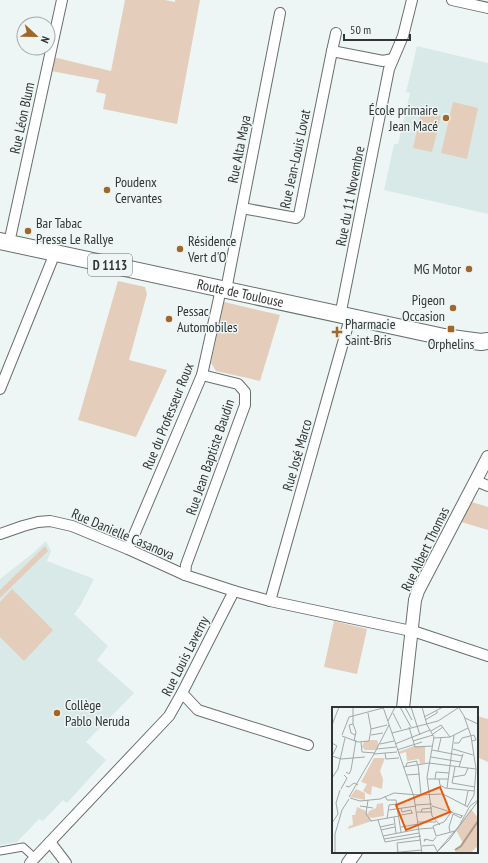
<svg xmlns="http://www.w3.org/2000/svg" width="488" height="863" viewBox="0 0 488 863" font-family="'PT Sans Narrow',sans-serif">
	<rect width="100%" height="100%" fill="#edf6f5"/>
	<!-- built -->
	<g fill="#d9e9e8">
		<polygon points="417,46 488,63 488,214 384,190 394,144 398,144 410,93 406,92"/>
		<polygon points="46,541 51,551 47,561 94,579 80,606 74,614 108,646 97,660 134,693 86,742 106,760 67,803 63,800 43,821 39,819 17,842 0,845 0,579 32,554"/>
	</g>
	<!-- green -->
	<g fill="#e4cebb">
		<polygon points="125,0 165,0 175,2 175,0 200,0 177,124 103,109 106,94 96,92 99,80 51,71 53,57 111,71"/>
		<polygon points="453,102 478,108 467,159 441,153"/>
		<polygon points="421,112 441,116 432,152 413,148"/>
		<polygon points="118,281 145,287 147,294 129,360 167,370 136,437 78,420"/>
		<polygon points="224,302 280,315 260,381 216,371 211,363"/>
		<polygon points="472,502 488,507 488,530 461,522"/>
		<polygon points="45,546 48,551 0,598 0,590"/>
		<polygon points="12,589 53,630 24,661 0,637 0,602"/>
		<polygon points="334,621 367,629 357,674 324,667"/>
		<polygon points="477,716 488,719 488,762 477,757"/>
	</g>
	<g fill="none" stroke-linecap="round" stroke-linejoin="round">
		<!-- pedestrian casing -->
		<g stroke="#686f6e" stroke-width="9">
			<polyline id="pedestrian" points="0,851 23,847 35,858"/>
		</g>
		<!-- minor casing -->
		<g stroke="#686f6e" stroke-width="12">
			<g id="minor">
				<polyline points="452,0 488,8"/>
				<polyline points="332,51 336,33"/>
				<polyline points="242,208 296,218 299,215 332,51 383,61 393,59"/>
				<polyline points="9,243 62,0"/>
				<polyline points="226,290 280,13"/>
				<polyline points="340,316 389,69 403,36 412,0"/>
				<polyline points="0,389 55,253"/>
				<polyline points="476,481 488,486"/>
				<polyline points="0,534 23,526 38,522 50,521 72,526 128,549 185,575 234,591 270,601 416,632 488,656"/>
				<polyline points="128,549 202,375 221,289"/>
				<polyline points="185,575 186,565 245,405 245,392 238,384 202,375"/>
				<polyline points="270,601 350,318"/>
				<polyline points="182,693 198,710 308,745"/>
				<polyline points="50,842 66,863"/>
				<polyline points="30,863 169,716 182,693 234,591"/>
			</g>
		</g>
		<!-- tertiary casing -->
		<g stroke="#686f6e" stroke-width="14">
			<g id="tertiary">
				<polyline points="403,708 415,600 418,591 488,457"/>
				<polyline points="348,863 356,852"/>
			</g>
		</g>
		<!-- primary casing -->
		<g stroke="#686f6e" stroke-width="18">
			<g id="primary">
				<path id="s1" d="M0 241 444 337 481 342 488 341"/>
			</g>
		</g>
		<!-- pedestrian -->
		<use href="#pedestrian" stroke="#fff" stroke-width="7"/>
		<!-- minor -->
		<use href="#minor" stroke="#fff" stroke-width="10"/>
		<!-- tertiary -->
		<use href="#tertiary" stroke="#fff" stroke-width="12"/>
		<!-- primary -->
		<use href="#primary" stroke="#fff" stroke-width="16"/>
	</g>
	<!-- markers -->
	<g fill="#a26728" stroke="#edf6f5" stroke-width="1.5">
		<circle cx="446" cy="118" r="4"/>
		<circle cx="107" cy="190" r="4"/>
		<circle cx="28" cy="231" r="4"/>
		<circle cx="180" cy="249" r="4"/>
		<circle cx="469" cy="269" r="4"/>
		<circle cx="453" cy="308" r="4"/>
		<circle cx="169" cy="319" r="4"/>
		<rect x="447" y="325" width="8" height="8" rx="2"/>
		<path d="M335 326h4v4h4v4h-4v4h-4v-4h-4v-4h4z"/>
		<circle cx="57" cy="713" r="4"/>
	</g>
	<g text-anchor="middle" stroke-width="3" stroke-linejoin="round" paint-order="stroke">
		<!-- shield labels -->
		<rect fill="#edf6f5" stroke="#696e6e" stroke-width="1" x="88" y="254" width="44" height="22" rx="3"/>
		<g font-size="13" font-weight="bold" fill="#313434">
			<text x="110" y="270">D 1113</text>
		</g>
		<!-- poi labels -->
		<g font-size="14" fill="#313434" stroke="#edf6f5" text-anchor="start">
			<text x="438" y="115" text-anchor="end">École primaire<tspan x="438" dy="16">Jean Macé</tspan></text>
			<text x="115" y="187">Poudenx<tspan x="115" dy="16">Cervantes</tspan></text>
			<text x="36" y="228">Bar Tabac<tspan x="36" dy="16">Presse Le Rallye</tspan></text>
			<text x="188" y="246">Résidence<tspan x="188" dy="16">Vert d'O</tspan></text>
			<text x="461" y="274" text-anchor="end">MG Motor</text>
			<text x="445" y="305" text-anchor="end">Pigeon<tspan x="445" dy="16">Occasion</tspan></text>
			<text x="177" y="316">Pessac<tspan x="177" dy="16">Automobiles</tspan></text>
			<text x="345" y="329">Pharmacie<tspan x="345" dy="16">Saint-Bris</tspan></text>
			<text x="451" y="349" text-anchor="middle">Orphelins</text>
			<text x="65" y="710">Collège<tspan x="65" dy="16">Pablo Neruda</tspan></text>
		</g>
		<!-- street labels -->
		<g font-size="14" fill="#313434" stroke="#edf6f5">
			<text transform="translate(22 118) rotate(-78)" y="5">Rue Léon Blum</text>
			<text transform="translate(239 149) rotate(-79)" y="5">Rue Alta Maya</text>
			<text transform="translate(295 159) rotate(-78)" y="5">Rue Jean-Louis Lovat</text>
			<text transform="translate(350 196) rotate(-79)" y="5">Rue du 11 Novembre</text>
			<text dy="5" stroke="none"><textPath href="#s1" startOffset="246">Route de Toulouse</textPath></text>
			<text transform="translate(168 416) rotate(-68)" y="5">Rue du Professeur Roux</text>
			<text transform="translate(297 455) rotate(-74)" y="5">Rue José Marco</text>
			<text transform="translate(210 457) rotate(-71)" y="5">Rue Jean Baptiste Baudin</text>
			<text transform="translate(123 534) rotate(23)" y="5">Rue Danielle Casanova</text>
			<text transform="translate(425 549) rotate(-64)" y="5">Rue Albert Thomas</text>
			<text transform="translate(185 656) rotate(-63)" y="5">Rue Louis Laverny</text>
		</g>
	</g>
	<!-- overview -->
	<g transform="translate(332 707)">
		<rect width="146" height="146" fill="#edf6f5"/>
		<path d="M39 33H45L47 38 44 43H33L30 40 32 35ZM82 39H93V56L88 57 87 52 75 54 74 45 67 47 66 45ZM42 51H53L48 64 51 72 50 82 40 79 39 88 36 87 31 84 35 77 29 75ZM24 82 33 86V93L18 90ZM51 96 52 109 40 111 35 109 37 104 44 101 45 97ZM25 100 34 104 40 114 16 122 17 119 21 118 20 108H23ZM139 102 146 111V139L138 146H122L131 136 124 123Z" fill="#e4cebb"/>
		<path fill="none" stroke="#b29982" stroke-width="2" d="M123 143 129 139 146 114"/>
		<path fill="none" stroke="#a2a8a8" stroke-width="1" d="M21 0V17L24 25 22 34M51 0 82 90 90 146M68 0 79 20M73 0 80 13M79 0 88 28M90 0 95 18 102 30 95 70 100 109 108 118M127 0H146M127 1 132 9 139 29 144 62 142 88 135 100M61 6 69 22M92 10 111 0M133 11 146 17M93 13 105 6V4M56 14 63 0M21 17 17 18 19 26 23 28M0 18 7 0M77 20 83 40 101 39M39 22 55 18M99 24 109 18 118 30M60 26 106 14 126 1M101 27 111 20M10 28 17 10 51 1M39 28 51 26M10 29 26 35 37 34 39 22 36 6M102 31 118 30 136 21M81 34 101 28M29 35 30 45 43 46M0 36 5 39 0 49M122 36H127L130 31 142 28 144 33 140 34M48 37 62 34M63 37 98 23M45 42 64 40M121 42 141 48M65 43 90 35M100 43 131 49M106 44 109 31M53 46 54 52 67 51M42 47 57 18M42 47 65 45M0 49 9 52 33 50M99 50 129 55M86 57 89 88M74 59 75 56 85 54V57M71 60 97 56 144 62M123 60 120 76 143 80M127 60 131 47M14 65 17 67 19 63 24 33M74 68 88 67M121 70 133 68 136 61M0 71 6 62 13 31M96 72H116M103 72 104 65 117 66M107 72 108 78 113 81 142 84M14 79 17 80 22 76 26 78M115 81 122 28M9 82 15 71 12 68M85 88 111 87 136 100M53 89 55 93H64L69 125M17 90 42 47M18 91 28 94 48 92 62 86 86 88M36 93 34 107 39 114 67 109M83 98 100 97M28 99 41 101M100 99 131 109M133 99 136 84M69 101 70 105 79 103 80 106M57 103 84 99M85 105H100M89 105 90 102 100 101M69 108 81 106M62 110 64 126M55 112 57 98 65 97M46 113 53 135 89 129M86 115H104M0 116 6 107 4 96 8 83M48 120 62 117M69 120 86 117M87 122 101 121M49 123 63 120M118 125 117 120 121 107 129 111 130 108M51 129 87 122M104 129 101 119 112 115 120 104M104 129 123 124M52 132 87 126M93 132 92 134H93V132L101 134 104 130M90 139 102 138 105 144M66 145 65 136 89 133M3 146V127L10 103 17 92M57 146 90 143M104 146 127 119 138 99 146 93M104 146 117 133 146 94"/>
		<path fill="#e8590c" fill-opacity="0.15" stroke="#e8590c" stroke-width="2" d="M108 80 118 105 74 123 64 98Z"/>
		<rect width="146" height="146" fill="none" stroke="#313434" stroke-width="2"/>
	</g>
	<!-- north arrow -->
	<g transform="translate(36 36) rotate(112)"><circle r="19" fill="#edf6f5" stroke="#a2a8a8"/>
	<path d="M0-3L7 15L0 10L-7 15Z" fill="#a26728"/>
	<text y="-6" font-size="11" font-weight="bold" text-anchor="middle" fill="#313434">N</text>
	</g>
	<!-- scale -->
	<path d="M344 34v6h66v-6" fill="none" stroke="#313434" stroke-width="2"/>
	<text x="350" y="34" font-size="12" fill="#313434" stroke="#edf6f5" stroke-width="3" paint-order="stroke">50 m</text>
</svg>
